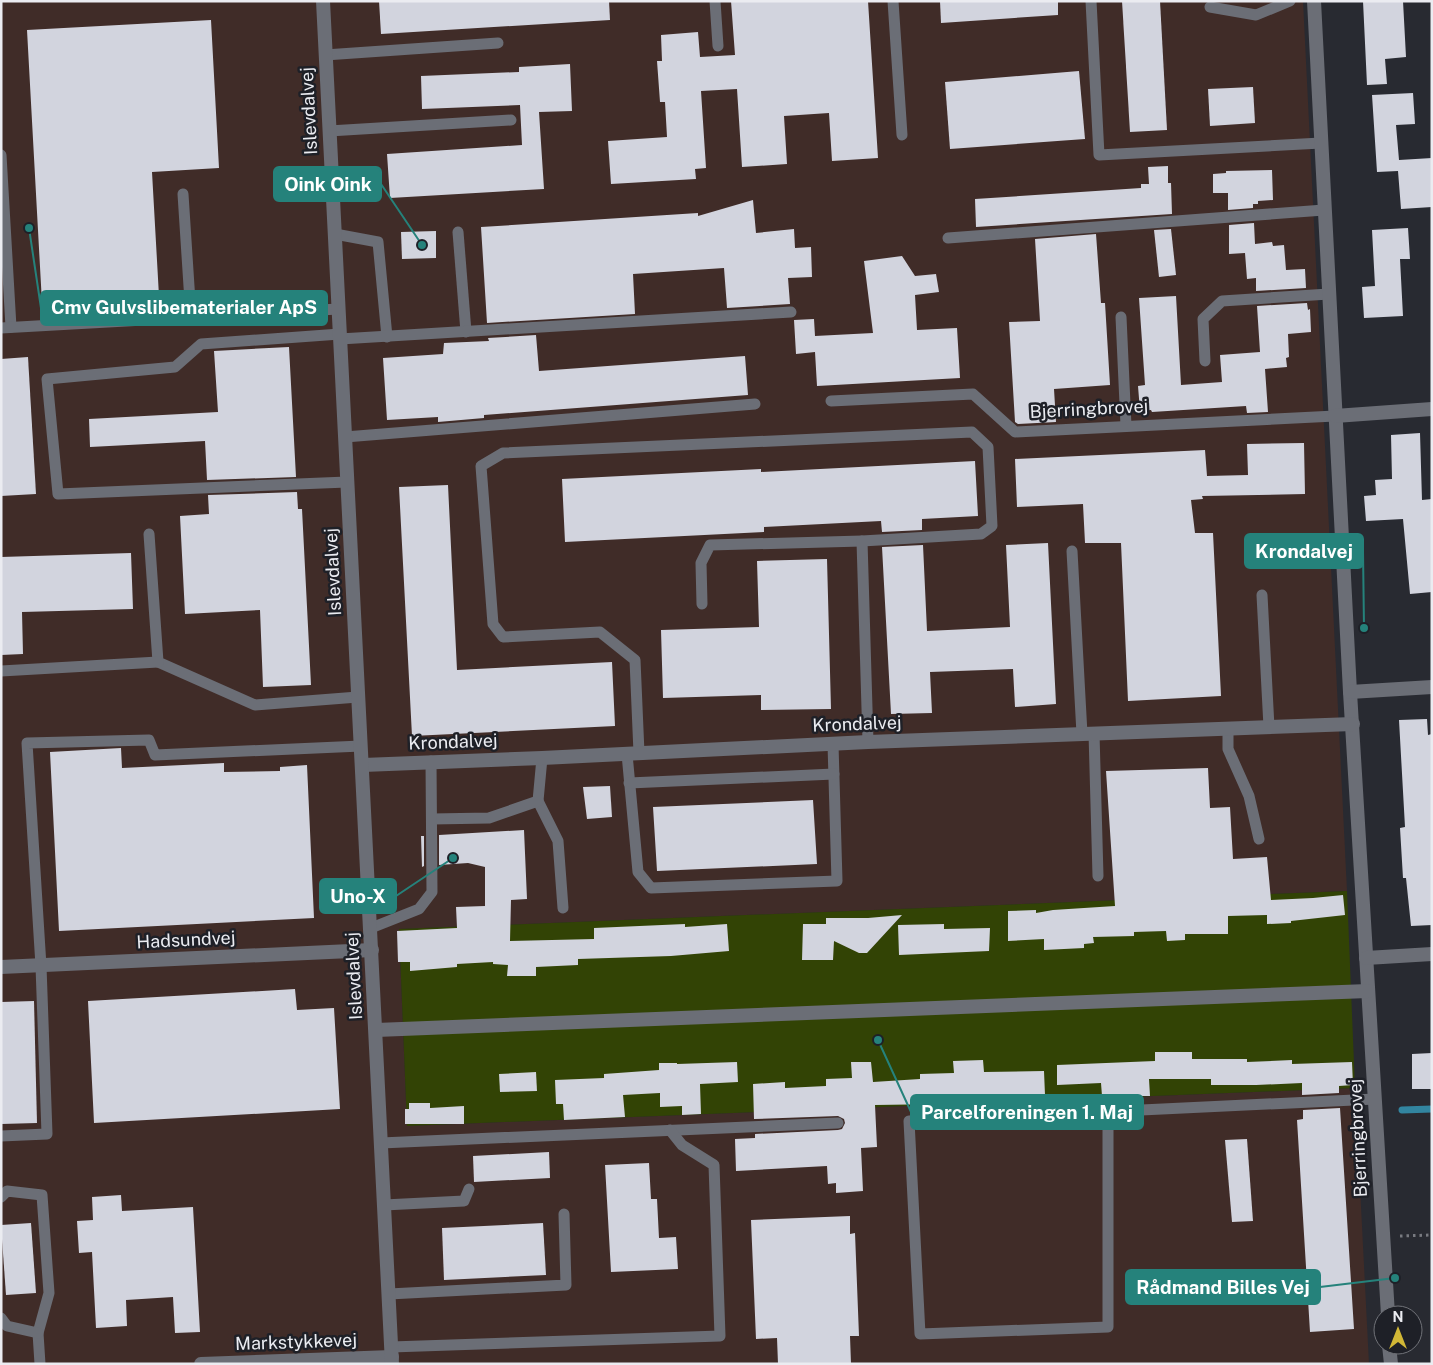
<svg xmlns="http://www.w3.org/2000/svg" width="1433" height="1365" viewBox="0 0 1433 1365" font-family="'Public Sans',sans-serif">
	<rect width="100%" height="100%" fill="#282a31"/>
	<!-- industrial -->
	<polygon fill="#402c28" points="1,1 1303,1 1347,891 399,929 407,1126 1355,1088 1369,1364 1,1364"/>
	<!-- green -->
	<polygon fill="#324305" points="1347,891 1355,1088 407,1126 399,929"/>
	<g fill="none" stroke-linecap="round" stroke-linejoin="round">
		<!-- stream -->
		<polyline stroke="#3285a0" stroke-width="7" points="1402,1110 1432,1109"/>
	</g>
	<!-- building -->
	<g fill="#d2d4de">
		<polygon points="379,1 609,1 610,20 381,34"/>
		<polygon points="731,1 868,1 878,158 832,161 829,113 784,116 787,164 742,167 737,89 701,91 706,168 695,169 696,179 611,184 608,141 667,137 665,102 660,102 657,61 662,61 661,35 698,32 700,57 735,55"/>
		<polygon points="940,1 1058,1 1058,15 941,23"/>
		<polygon points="1122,1 1160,1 1167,130 1130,132"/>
		<polygon points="1363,1 1403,1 1406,57 1385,59 1387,84 1367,85"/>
		<polygon points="211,20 219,168 152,172 159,296 42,303 27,30"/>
		<polygon points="570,64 572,111 539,112 544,189 390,198 387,154 522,145 520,105 422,109 421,76 519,72 519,67"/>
		<polygon points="1079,71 1085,139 950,149 945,82"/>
		<polygon points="1253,87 1255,123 1210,126 1208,89"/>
		<polygon points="1413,93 1415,124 1396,125 1399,160 1432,158 1432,207 1401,209 1398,171 1377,172 1372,95"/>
		<polygon points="1168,166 1168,183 1171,183 1172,214 976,227 975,199 1141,188 1141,184 1149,184 1148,167"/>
		<polygon points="1272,170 1273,200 1258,201 1258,204 1253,204 1253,208 1228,210 1228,193 1213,193 1213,174 1226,173 1226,171"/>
		<polygon points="753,200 756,233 794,229 795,248 811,247 812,277 788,278 790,304 727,308 724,268 633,274 635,314 487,323 481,227 698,213 698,216"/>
		<polygon points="1254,223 1255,244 1272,242 1273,246 1284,245 1286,270 1305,269 1306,288 1256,291 1256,278 1247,279 1245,253 1229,254 1229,225"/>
		<polygon points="1408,228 1410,259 1400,259 1403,316 1364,318 1362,287 1375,286 1372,230"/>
		<polygon points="1171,229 1176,275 1159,277 1154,230"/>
		<polygon points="436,231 436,258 402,259 401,232"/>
		<polygon points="1096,234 1101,303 1105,303 1110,385 1054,389 1056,422 1018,424 1015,422 1009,322 1040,321 1035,239"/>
		<polygon points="902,256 915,276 936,274 939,292 915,295 917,330 957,328 960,378 817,386 815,352 796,354 794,320 814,319 815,336 873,333 864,261"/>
		<polygon points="1176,296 1181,385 1222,382 1220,355 1260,352 1257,306 1307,303 1308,310 1310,309 1311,332 1288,334 1289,357 1286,358 1287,367 1265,369 1268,412 1247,413 1246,406 1152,412 1151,410 1140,411 1138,386 1145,385 1139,298"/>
		<polygon points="536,335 539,371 745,356 748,395 484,415 484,418 438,422 438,417 387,420 383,358 443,354 444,343 489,341 488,338"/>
		<polygon points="289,347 296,477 207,480 205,441 90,447 89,419 218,412 214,351"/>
		<polygon points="28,357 36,494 1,496 1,359"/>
		<polygon points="1420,433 1422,500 1432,499 1432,592 1410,594 1403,519 1366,521 1364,496 1376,495 1375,480 1392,479 1391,435"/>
		<polygon points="1304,443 1305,494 1202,496 1203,499 1191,500 1195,533 1213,533 1221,696 1128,701 1121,543 1085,543 1083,504 1017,507 1015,459 1205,450 1207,476 1248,475 1247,444"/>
		<polygon points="975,461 978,516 922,519 922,530 882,532 881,521 764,527 764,532 565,542 562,479 761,469 761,472"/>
		<polygon points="448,485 457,670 612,662 615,726 412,736 399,487"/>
		<polygon points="297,492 298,509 302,509 311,685 263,687 260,610 185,614 180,516 209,514 208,495"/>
		<polygon points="1048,543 1056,704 1015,707 1013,669 930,672 932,713 891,714 882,547 923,545 927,631 1010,627 1006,545"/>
		<polygon points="131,553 133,609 22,612 23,654 1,655 1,557"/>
		<polygon points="827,559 831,709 761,710 761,695 663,698 661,630 759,627 757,561"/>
		<polygon points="1427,719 1428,735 1432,734 1432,925 1411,926 1406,878 1403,878 1400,828 1405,827 1399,720"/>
		<polygon points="121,748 122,768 224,763 224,772 280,771 280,767 307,765 314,918 59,931 50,752"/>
		<polygon points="1208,768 1210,808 1230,807 1233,859 1267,857 1271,900 1313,898 1343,895 1345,915 1291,921 1291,923 1267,924 1267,915 1228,916 1228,934 1185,934 1185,940 1167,941 1166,931 1134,932 1134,936 1093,937 1094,943 1084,944 1084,948 1044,950 1044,939 1008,941 1008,911 1036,910 1036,913 1053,910 1115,906 1106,771"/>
		<polygon points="610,786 612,817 587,819 583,787"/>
		<polygon points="813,800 817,864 657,871 653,807"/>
		<polygon points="524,830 527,899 511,900 510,941 594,939 594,928 685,924 685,927 727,924 729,951 671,956 578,959 578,965 536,967 536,976 507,976 508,965 493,964 493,962 457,964 457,967 410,971 410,962 398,962 397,931 457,928 456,907 485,906 485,867 468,863 439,865 439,835"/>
		<polygon points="421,836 424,836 424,866 422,867"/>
		<polygon points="902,915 867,953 859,953 834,941 833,960 802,960 803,924 826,924 826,918 868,918"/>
		<polygon points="944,924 944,929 990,928 989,951 899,955 898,925"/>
		<polygon points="295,989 297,1010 334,1008 340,1109 94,1123 88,1001"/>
		<polygon points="34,1001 37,1123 1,1124 1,1002"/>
		<polygon points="1155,1052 1192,1052 1192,1059 1247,1059 1247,1062 1292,1060 1292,1064 1352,1062 1353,1085 1339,1086 1339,1093 1302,1095 1302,1083 1256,1085 1211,1085 1211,1079 1149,1079 1150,1096 1102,1096 1101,1083 1057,1085 1057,1065 1155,1061"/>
		<polygon points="1432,1053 1432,1089 1412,1089 1412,1054"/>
		<polygon points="983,1060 984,1072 1044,1071 1045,1095 1003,1097 1003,1101 984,1100 984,1102 943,1103 943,1104 875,1105 877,1147 861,1148 863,1191 836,1193 836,1183 828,1184 827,1166 736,1171 735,1139 755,1138 755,1134 838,1130 842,1129 845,1123 844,1119 838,1116 754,1119 753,1084 785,1082 785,1088 826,1086 826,1079 852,1078 851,1062 871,1062 873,1082 920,1079 920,1074 954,1073 953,1061"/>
		<polygon points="737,1062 738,1082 700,1084 701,1114 682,1115 682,1106 660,1107 660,1093 623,1095 625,1117 564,1120 563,1104 556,1104 555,1080 604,1078 604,1074 659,1070 659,1063 677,1063 677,1064"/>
		<polygon points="536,1072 537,1091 500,1092 499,1074"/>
		<polygon points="409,1103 430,1103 430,1108 464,1106 464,1124 405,1124 405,1109 409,1109"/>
		<polygon points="1340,1108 1354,1329 1310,1332 1297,1120 1303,1119 1303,1110"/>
		<polygon points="1247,1139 1253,1221 1232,1222 1225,1140"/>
		<polygon points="549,1152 550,1178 474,1182 473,1156"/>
		<polygon points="649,1163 651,1199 657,1199 659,1238 676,1237 678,1269 611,1272 605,1165"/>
		<polygon points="121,1195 122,1211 193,1207 200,1332 175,1333 173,1297 126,1300 127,1326 96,1328 92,1252 79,1253 77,1221 93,1220 92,1197"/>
		<polygon points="850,1216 850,1234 855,1233 859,1336 850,1336 851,1364 778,1364 777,1338 756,1339 751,1220"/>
		<polygon points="31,1223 36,1293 6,1295 1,1225"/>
		<polygon points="543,1223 546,1275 444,1280 442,1228"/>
	</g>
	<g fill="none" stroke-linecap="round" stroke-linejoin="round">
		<!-- path -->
		<polyline stroke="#787a80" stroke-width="3" stroke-dasharray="2.5 4" stroke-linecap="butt" points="1400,1236 1432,1235"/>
		<!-- service -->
		<g stroke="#6b6e76" stroke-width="11">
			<polyline points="715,1 718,46"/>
			<polyline points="893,1 902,135"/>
			<polyline points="1091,1 1099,155 1321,143"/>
			<polyline points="1210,7 1256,15 1290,1"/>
			<polyline points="325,55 498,43"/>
			<polyline points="329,131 511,120"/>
			<polyline points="1,155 11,327"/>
			<polyline points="183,194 191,317"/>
			<polyline points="458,232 466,332"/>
			<polyline points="335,234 378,242 387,337"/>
			<polyline points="948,238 1324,210"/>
			<polyline points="1121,317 1126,426"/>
			<polyline points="1,328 338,309"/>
			<polyline points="340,334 201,344 175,367 47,379 58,494 347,482"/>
			<polyline points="340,339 791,312"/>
			<polyline points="1205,361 1203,319 1222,301 1329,294"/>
			<polyline points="831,401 973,394 1015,432 1335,416"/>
			<polyline points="345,437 755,404"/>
			<polyline points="149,534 158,662 255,705 358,697"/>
			<polyline points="1072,551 1082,734"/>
			<polyline points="1262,595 1269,727"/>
			<polyline points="702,604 701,563 710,545 862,541"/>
			<polyline points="1,671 158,662"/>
			<polyline points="1228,729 1228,749 1249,796 1259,839"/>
			<polyline points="1094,733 1098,876"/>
			<polyline points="639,753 635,660 600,632 503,637 493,624 481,466 503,453 972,432 988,447 992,526 981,534 862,541 868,742"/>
			<polyline points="627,754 638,872 651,888 837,881 833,744"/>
			<polyline points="629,783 834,774"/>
			<polyline points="538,801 558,841 563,908"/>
			<polyline points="432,819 489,818 538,801 542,758"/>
			<polyline points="371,928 419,909 432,892 431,761"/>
			<polyline points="1108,1112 1108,1327 920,1334 909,1121 1375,1099"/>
			<polyline points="1,1136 47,1134 41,966 27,743 149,740 155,755 361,746"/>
			<polyline points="381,1143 838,1123"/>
			<polyline points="1,1197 7,1191 42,1195 49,1293 38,1333 40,1364"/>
			<polyline points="384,1205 464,1201 469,1189"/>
			<polyline points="389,1294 566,1285 564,1214"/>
			<polyline points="1,1318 7,1326 38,1333"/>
			<polyline points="391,1347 720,1336 714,1165 682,1145 670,1130"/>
		</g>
		<!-- minor -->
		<g stroke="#6b6e76" stroke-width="14">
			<polyline points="1314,1 1350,692 1388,1315"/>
			<polyline points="1335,416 1432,409"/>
			<polyline points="1350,692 1432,687"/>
			<polyline points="363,765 542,758 868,742 1353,724"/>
			<polyline points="1366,958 1432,954"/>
			<polyline points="1,967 372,950"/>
			<polyline points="376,1030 1368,991"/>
			<polyline points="1389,1345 1391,1364"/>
			<polyline points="201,1364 392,1357"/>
		</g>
		<!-- tertiary -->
		<polyline stroke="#6b6e76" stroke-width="14" points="323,1 392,1364"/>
	</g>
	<g text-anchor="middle" stroke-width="5" stroke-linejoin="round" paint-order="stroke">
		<!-- street labels -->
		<g font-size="18" fill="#ebecf1" stroke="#1e2027">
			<text transform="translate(309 111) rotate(-93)" y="6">Islevdalvej</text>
			<text transform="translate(1089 409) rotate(-3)" y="6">Bjerringbrovej</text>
			<text transform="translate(333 572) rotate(-93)" y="6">Islevdalvej</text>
			<text transform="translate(857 724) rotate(-2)" y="6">Krondalvej</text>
			<text transform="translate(453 742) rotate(-2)" y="6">Krondalvej</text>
			<text transform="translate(186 940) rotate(-3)" y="6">Hadsundvej</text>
			<text transform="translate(354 976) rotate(-93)" y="6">Islevdalvej</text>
			<text transform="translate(1358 1138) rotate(-93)" y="6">Bjerringbrovej</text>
			<text transform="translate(296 1342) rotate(-2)" y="6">Markstykkevej</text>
		</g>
	</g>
	<!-- callouts -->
	<path fill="none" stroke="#25827b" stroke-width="2" d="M422 245L381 184M29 228L41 308M1364 628L1363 551M453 858L396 896M878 1040L911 1112M1395 1278L1320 1287"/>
	<g fill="#25827b" stroke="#1e2027" stroke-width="2">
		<circle cx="422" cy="245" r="5"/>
		<circle cx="29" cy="228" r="5"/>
		<circle cx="1364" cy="628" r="5"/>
		<circle cx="453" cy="858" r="5"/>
		<circle cx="878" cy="1040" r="5"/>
		<circle cx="1395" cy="1278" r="5"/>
	</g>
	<g fill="#25827b" stroke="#25827b" stroke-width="2">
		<rect x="274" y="167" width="107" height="34" rx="5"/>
		<rect x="41" y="291" width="286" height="34" rx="5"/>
		<rect x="1245" y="534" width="118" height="34" rx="5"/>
		<rect x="320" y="879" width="76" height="34" rx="5"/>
		<rect x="911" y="1095" width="232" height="34" rx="5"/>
		<rect x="1126" y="1270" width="194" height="34" rx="5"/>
	</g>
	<g font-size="19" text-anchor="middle" font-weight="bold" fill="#fff">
		<text x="328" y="191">Oink Oink</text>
		<text x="184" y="314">Cmv Gulvslibematerialer ApS</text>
		<text x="1304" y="558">Krondalvej</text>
		<text x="358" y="903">Uno-X</text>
		<text x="1027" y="1119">Parcelforeningen 1. Maj</text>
		<text x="1223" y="1294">Rådmand Billes Vej</text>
	</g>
	<!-- border -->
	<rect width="1433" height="1365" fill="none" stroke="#ebecf1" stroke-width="5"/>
	<!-- north arrow -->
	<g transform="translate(1398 1330)"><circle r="24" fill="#1e2027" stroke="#707278"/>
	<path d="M0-4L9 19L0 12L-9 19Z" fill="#d1b736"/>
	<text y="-8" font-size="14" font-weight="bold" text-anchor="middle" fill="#ebecf1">N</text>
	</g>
</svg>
